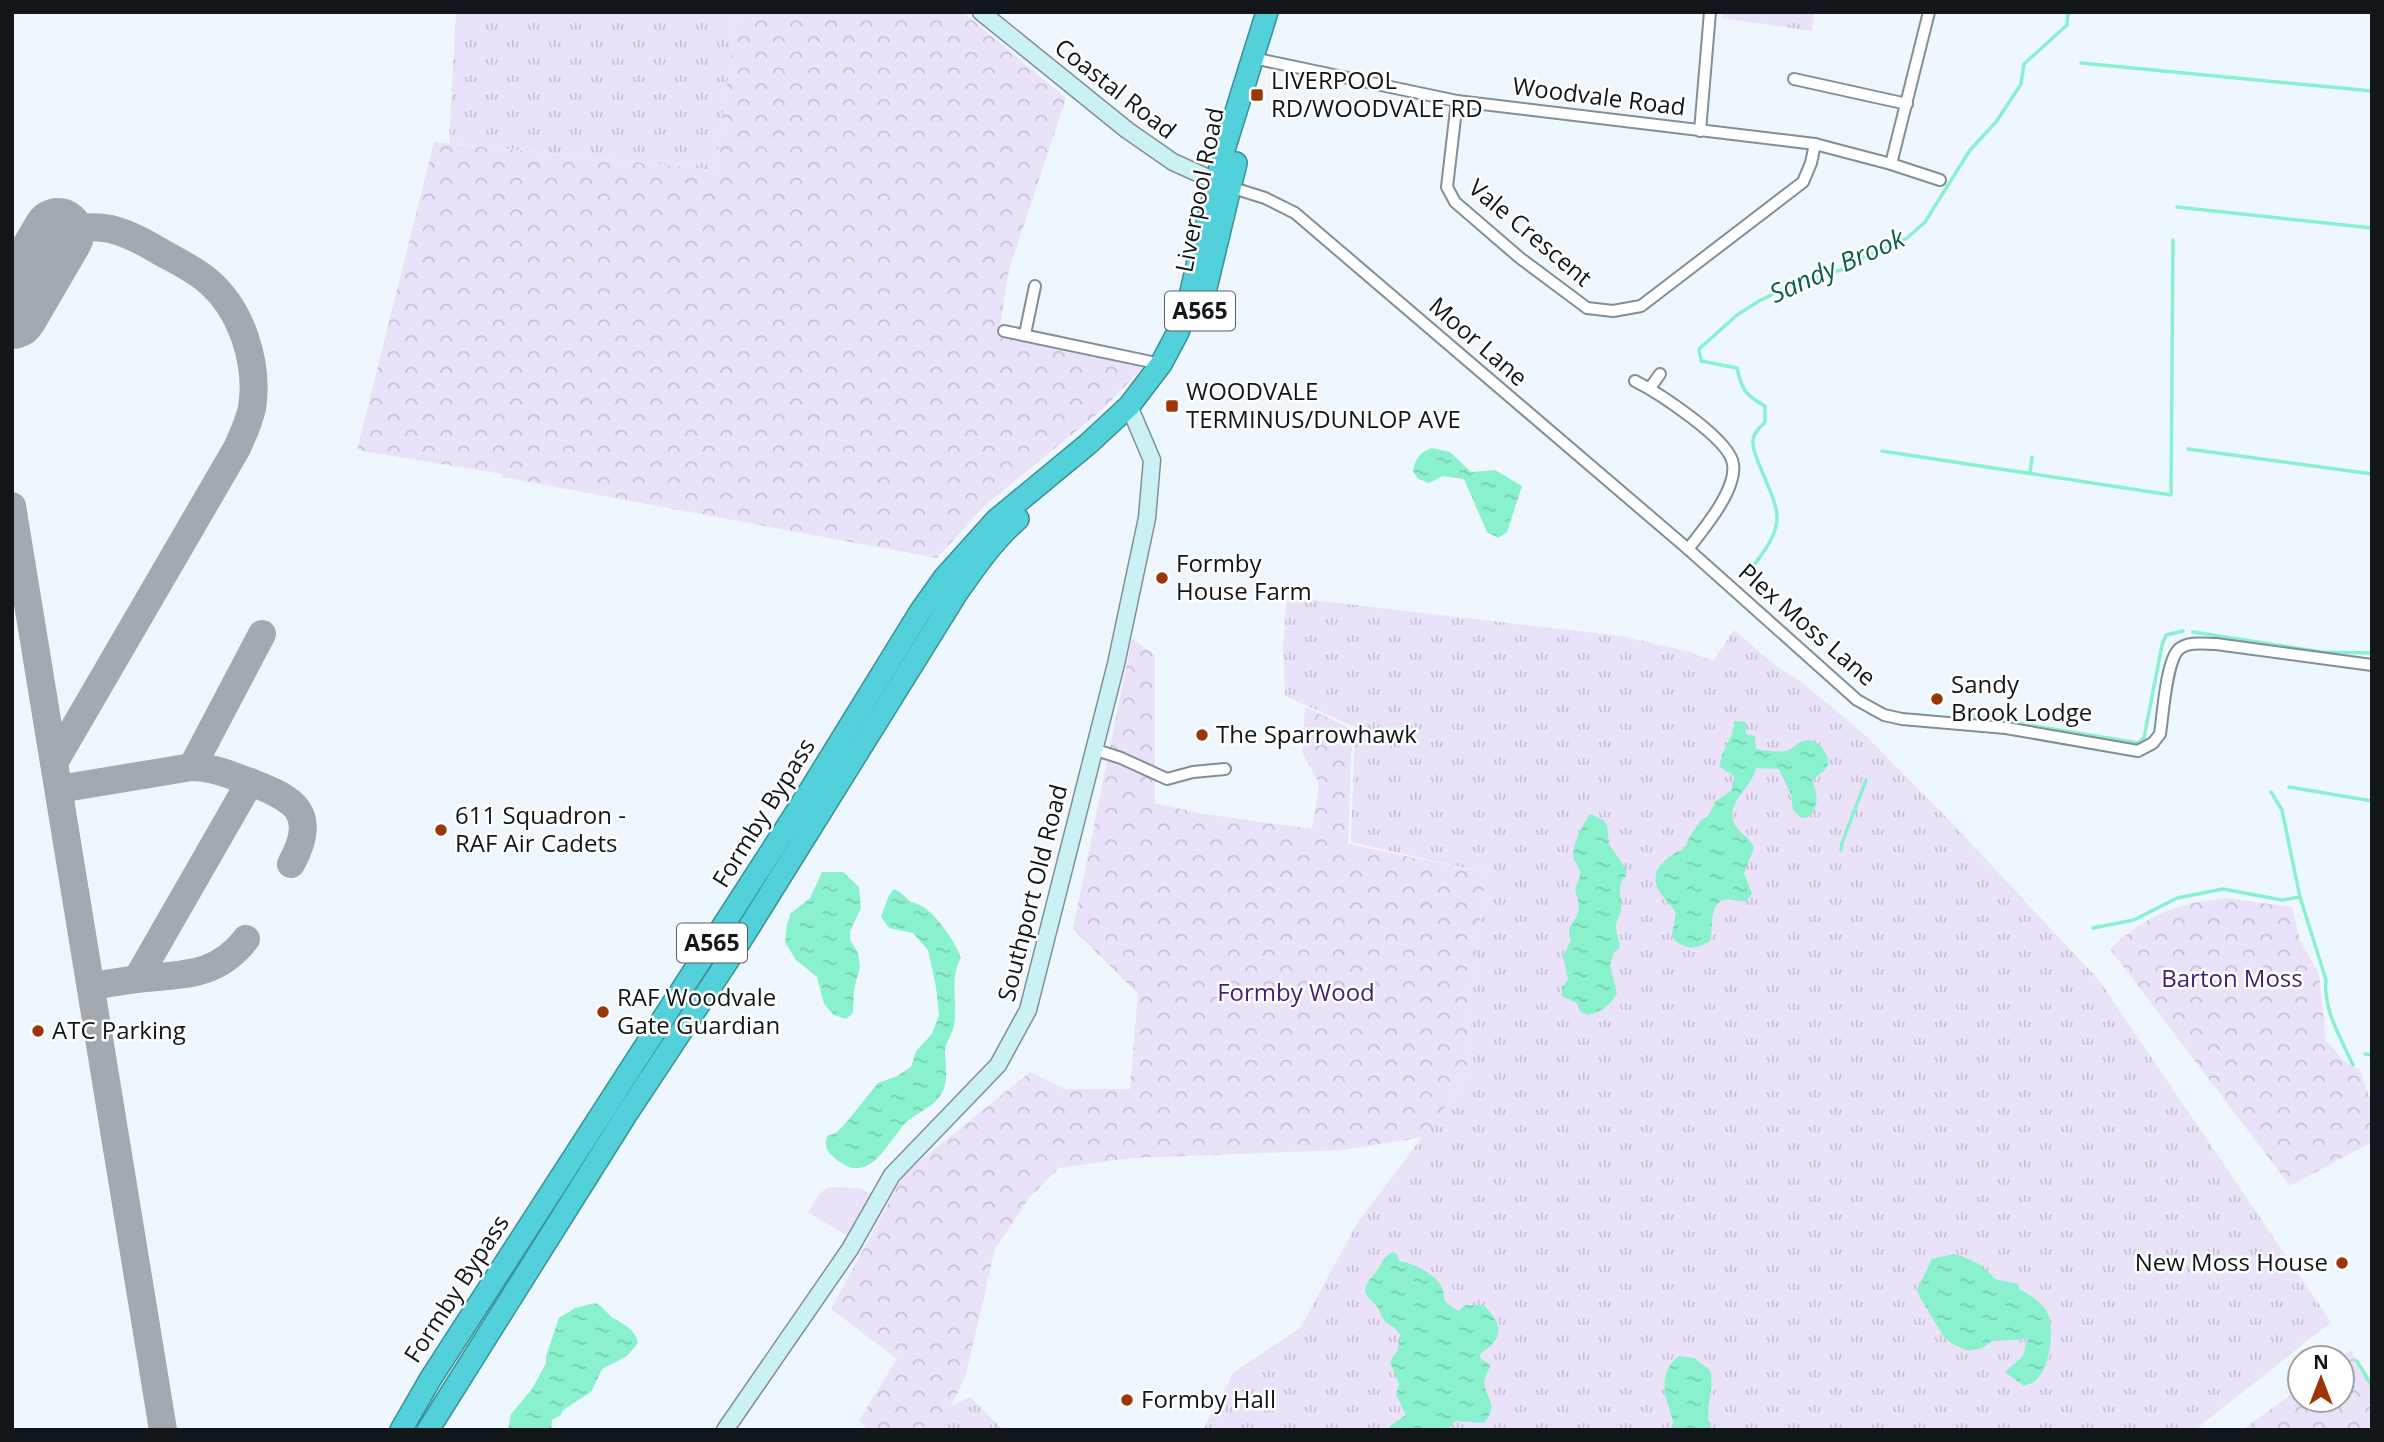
<svg xmlns="http://www.w3.org/2000/svg" width="2384" height="1442" viewBox="0 0 2384 1442" font-family="'Open Sans',sans-serif">
	<defs>
		<pattern id="grass-tufts" width="24" height="20" patternUnits="userSpaceOnUse" patternTransform="scale(1.75)"><rect width="24" height="20" fill="#eae2f9"/><path d="M3 7l-1-3M5 7V3M7 7l1-3M15 17l-1-3M17 17v-4M19 17l1-3" fill="none" stroke="#c8c1d5"/></pattern>
		<pattern id="forest-crowns" width="20" height="18" patternUnits="userSpaceOnUse" patternTransform="scale(1.75)"><rect width="20" height="18" fill="#eae2f9"/><path d="M2 6a3 3 0 1 1 6 0M12 15a3 3 0 1 1 6 0" fill="none" stroke="#c8c1d5"/></pattern>
		<pattern id="water-ripples" width="26" height="14" patternUnits="userSpaceOnUse" patternTransform="scale(1.75)"><rect width="26" height="14" fill="#8af1ce"/><path d="M2 4q2-2 4 0t4 0M15 11q2-2 4 0t4 0" fill="none" stroke="#76ceb0"/></pattern>
	</defs>
	<rect width="100%" height="100%" fill="#eef7fd"/>
	<!-- grass -->
	<g fill="url(#grass-tufts)">
		<polygon points="456,12 737,12 715,170 449,143"/>
		<polygon points="1723,12 1814,12 1812,31 1722,18"/>
		<polygon points="1287,597 1621,636 1690,652 1713,661 1734,630 1777,667 1803,683 1867,737 1947,818 2098,979 2331,1322 2195,1430 1203,1430 1234,1372 1300,1328 1358,1222 1451,1099 1473,1062 1467,1022 1486,873 1351,842 1355,727 1285,696 1283,645"/>
		<polygon points="970,1397 1003,1430 906,1430 914,1423"/>
	</g>
	<!-- forest -->
	<g fill="url(#forest-crowns)">
		<polygon points="737,12 963,12 1066,98 1009,270 999,332 1146,364 1103,409 984,506 937,558 502,477 502,474 357,450 434,142 715,170"/>
		<polygon points="1132,639 1155,655 1155,803 1198,813 1312,829 1319,783 1302,752 1305,707 1352,729 1348,844 1486,873 1467,1022 1473,1062 1451,1099 1424,1137 1344,1150 1132,1158 1059,1168 1029,1198 995,1249 966,1375 947,1414 918,1430 868,1430 859,1420 897,1359 831,1309 905,1173 1030,1072 1065,1089 1130,1089 1138,994 1073,929"/>
		<path d="M2225 898 2292 907 2300 940 2319 974 2326 1041 2345 1062 2359 1069 2372 1104V1142L2290 1186 2110 949C2148 914 2175 904 2225 898Z"/>
		<polygon points="2351,1350 2372,1390 2372,1430 2242,1430 2300,1388 2300,1400 2342,1400 2341,1358"/>
	</g>
	<!-- garden -->
	<polygon fill="#eae2f9" points="828,1187 860,1188 872,1195 854,1228 847,1236 808,1212 820,1193"/>
	<!-- water -->
	<g fill="url(#water-ripples)">
		<path d="M1432 448 1450 452 1471 472 1495 470 1522 486 1507 532 1498 538 1487 532 1464 479 1443 476 1429 483 1418 479 1413 471C1415 459 1420 452 1432 448Z"/>
		<path d="M1734 721 1746 722V734L1755 736 1756 749C1765 751 1780 753 1789 750 1791 749 1797 744 1798 743 1814 734 1826 748 1829 763L1824 771 1812 780C1818 794 1820 810 1806 818L1800 817 1793 810 1791 795 1779 769 1756 768C1752 788 1726 801 1734 823 1738 833 1750 836 1754 848L1744 873 1752 894 1746 901C1738 902 1730 898 1723 900 1708 906 1714 929 1710 941 1697 949 1687 950 1675 941L1672 934 1676 913C1671 905 1664 898 1659 891 1647 871 1668 855 1684 849L1690 836 1701 820 1708 816 1716 801 1731 791 1734 776 1720 767C1721 746 1734 741 1734 721Z"/>
		<path d="M1590 814 1603 820 1607 825 1609 844 1626 869V876C1615 886 1623 897 1621 909 1621 915 1616 919 1616 926 1616 935 1621 940 1619 949L1614 952 1610 966 1617 993C1611 1005 1601 1012 1588 1015L1581 1012 1578 1004 1562 996V988L1568 979 1563 956 1571 940C1562 920 1588 922 1575 891 1576 886 1579 880 1580 875 1581 869 1577 865 1574 860 1570 848 1583 824 1590 814Z"/>
		<polygon points="822,872 843,872 859,887 861,908 850,931 850,940 858,953 860,967 854,989 853,1013 846,1019 834,1015 824,1004 817,977 796,960 785,942 787,924 791,913 810,898"/>
		<path d="M894 889C902 892 904 897 911 902 915 903 918 904 922 906 935 913 957 944 961 958 949 977 958 1004 954 1026 952 1035 946 1041 945 1051 945 1065 949 1080 942 1093 935 1106 920 1111 909 1120 888 1138 871 1189 836 1159 827 1152 824 1147 827 1136L836 1133 845 1124 878 1083 897 1076 911 1067 916 1051 932 1034 939 1015 936 987 928 950 913 933 889 928 881 917 889 895Z"/>
		<path d="M1392 1252 1397 1254 1399 1261C1411 1262 1433 1273 1440 1284 1449 1300 1436 1298 1459 1311L1465 1305H1483C1504 1325 1504 1338 1480 1354V1358L1490 1365C1489 1371 1484 1377 1484 1383 1487 1401 1499 1404 1484 1423L1455 1421 1448 1430H1390V1426L1406 1415 1396 1395 1399 1384 1390 1362 1398 1349 1400 1335C1393 1323 1390 1327 1384 1320 1380 1316 1380 1309 1376 1305 1360 1291 1363 1288 1375 1273 1384 1263 1378 1262 1392 1252Z"/>
		<path d="M1953 1254C1970 1258 1984 1265 1995 1279L2018 1284 2020 1290C2030 1295 2039 1300 2046 1310 2056 1326 2050 1371 2034 1382 2031 1384 2027 1384 2024 1386L2005 1372 2023 1356 2027 1339 1992 1341 1982 1348 1969 1351 1954 1345 1944 1337 1920 1298 1917 1290 1932 1259Z"/>
		<path d="M595 1303C604 1307 606 1313 613 1318 625 1325 635 1329 638 1343L627 1356 602 1369 591 1392 563 1410 561 1415 552 1420 551 1430H508L511 1414 532 1389 546 1363V1356L559 1318 575 1308Z"/>
		<path d="M1679 1356 1694 1358 1710 1370C1716 1390 1702 1410 1712 1430H1672C1677 1416 1661 1400 1665 1380 1667 1368 1670 1363 1679 1356Z"/>
	</g>
	<g fill="none" stroke-linecap="round" stroke-linejoin="round">
		<!-- stream -->
		<g stroke="#8af1ce" stroke-width="3.5">
			<polyline points="2081,63 2372,91"/>
			<polyline points="2177,207 2372,228"/>
			<polyline points="2188,449 2372,474"/>
			<polyline points="1882,451 2171,495 2173,240"/>
			<polyline points="2030,473 2032,457"/>
			<path d="M1749 572C1760 556 1776 539 1777 519 1778 497 1751 457 1753 440 1754 432 1760 427 1765 422V406C1745 395 1742 390 1737 368L1701 361 1699 349 1737 315 1759 301 1793 284 1844 269 1862 258 1907 238 1925 222 1970 150 1996 122 2021 84 2024 64 2067 25 2068 12"/>
			<polyline points="2193,632 2322,652 2372,653"/>
			<polyline points="1975,716 2138,743 2144,738 2162,645 2166,635 2183,631"/>
			<polyline points="2289,787 2372,801"/>
			<path d="M2271 792 2282 810 2300 897 2326 980C2323 1009 2341 1039 2353 1065"/>
			<polyline points="1841,850 1842,843 1866,780"/>
			<polyline points="2093,928 2134,920 2177,898 2223,889 2282,900 2300,897"/>
			<polyline points="2365,1054 2372,1055"/>
			<polyline points="2357,1361 2372,1386"/>
		</g>
		<!-- taxiway -->
		<g stroke="#a2aab0" stroke-width="28">
			<polyline points="12,506 163,1430"/>
			<path d="M55 761 237 448C243 435 249 422 252 408 259 364 242 310 208 281 194 269 175 260 159 251 124 230 98 219 58 234"/>
			<polyline points="192,767 262,634"/>
			<path d="M59 789 192 767C213 767 230 775 250 782 295 799 319 813 291 864"/>
			<path d="M137 979C181 974 216 978 246 939"/>
			<polyline points="91,986 137,979 250,782"/>
		</g>
		<!-- runway -->
		<polyline stroke="#a2aab0" stroke-width="72" points="12,313 58,234"/>
		<!-- street casing -->
		<g stroke="#818f98" stroke-width="14">
			<g id="street">
				<polyline points="1253,58 1457,101 1815,144 1891,164 1940,180"/>
				<polyline points="1794,79 1907,104"/>
				<polyline points="1457,101 1447,187 1455,202 1520,258 1587,308 1613,311 1641,306 1803,182 1811,163 1815,144"/>
				<polyline points="1700,131 1710,12"/>
				<polyline points="1891,164 1929,12"/>
				<path d="M1230 187 1265 198 1295 213 1688 549 1857 700 1884 715 1902 719 2006 728 2138 751 2153 743 2160 734C2163 715 2166 661 2179 649 2189 641 2205 644 2216 644L2372 665"/>
				<polyline points="1004,331 1161,364"/>
				<polyline points="1025,334 1035,286"/>
				<path d="M1635 381C1657 392 1730 439 1733 464 1737 490 1703 530 1688 549"/>
				<polyline points="1650,388 1660,374"/>
				<polyline points="1093,749 1121,758 1167,779 1193,772 1225,769"/>
			</g>
		</g>
		<!-- secondary casing -->
		<g stroke="#818f98" stroke-width="19">
			<g id="secondary">
				<polyline points="981,12 1127,130 1173,162 1224,185"/>
				<polyline points="725,1430 850,1249 892,1175 998,1065 1028,1010 1116,664 1147,518 1152,460 1129,406"/>
			</g>
		</g>
		<!-- highway casing -->
		<g stroke="#3b9096" stroke-width="24">
			<g id="highway">
				<polyline points="1206,288 1236,163"/>
				<polyline points="401,1430 431,1378 801,805 920,612 944,578 996,520 1088,444 1129,406 1161,364 1178,332 1189,300 1224,150 1267,12"/>
				<path d="M428 1430 624 1118 731 956 957 593C975 567 994 540 1018 519"/>
			</g>
		</g>
		<!-- street -->
		<use href="#street" stroke="#fff" stroke-width="10"/>
		<!-- secondary -->
		<use href="#secondary" stroke="#cbf1f4" stroke-width="16"/>
		<!-- highway -->
		<use href="#highway" stroke="#52d1da" stroke-width="21"/>
	</g>
	<!-- markers -->
	<g fill="#9b3609" stroke="#fff" stroke-width="2.5">
		<rect x="1250" y="88" width="14" height="14" rx="3.5"/>
		<rect x="1165" y="399" width="14" height="14" rx="3.5"/>
		<circle cx="1162" cy="578" r="7"/>
		<circle cx="1937" cy="699" r="7"/>
		<circle cx="1202" cy="735" r="7"/>
		<circle cx="441" cy="830" r="7"/>
		<circle cx="603" cy="1012" r="7"/>
		<circle cx="38" cy="1031" r="7"/>
		<circle cx="2342" cy="1263" r="7"/>
		<circle cx="1127" cy="1400" r="7"/>
	</g>
	<g text-anchor="middle" stroke-width="5" stroke-linejoin="round" paint-order="stroke">
		<!-- shield labels -->
		<g fill="#fff" stroke="#585c5e" stroke-width="2">
			<rect x="1165" y="291.5" width="70" height="39" rx="5"/>
			<rect x="677" y="923.5" width="70" height="39" rx="5"/>
		</g>
		<g font-size="23" font-weight="bold" fill="#101619">
			<text x="1200" y="319">A565</text>
			<text x="712" y="951">A565</text>
		</g>
		<!-- poi labels -->
		<g font-size="24" fill="#101619" stroke="#fff" text-anchor="start">
			<text x="1271" y="89">LIVERPOOL<tspan x="1271" dy="28">RD/WOODVALE RD</tspan></text>
			<text x="1186" y="400">WOODVALE<tspan x="1186" dy="28">TERMINUS/DUNLOP AVE</tspan></text>
			<text x="1176" y="572">Formby<tspan x="1176" dy="28">House Farm</tspan></text>
			<text x="1951" y="693">Sandy<tspan x="1951" dy="28">Brook Lodge</tspan></text>
			<text x="1216" y="743">The Sparrowhawk</text>
			<text x="455" y="824">611 Squadron -<tspan x="455" dy="28">RAF Air Cadets</tspan></text>
			<text x="617" y="1006">RAF Woodvale<tspan x="617" dy="28">Gate Guardian</tspan></text>
			<text x="52" y="1039">ATC Parking</text>
			<text x="2328" y="1271" text-anchor="end">New Moss House</text>
			<text x="1141" y="1408">Formby Hall</text>
		</g>
		<!-- street labels -->
		<g font-size="24" fill="#101619" stroke="#fff">
			<text transform="translate(1115 89) rotate(38)" y="8">Coastal Road</text>
			<text transform="translate(1599 97) rotate(7)" y="8">Woodvale Road</text>
			<text transform="translate(1200 190) rotate(-79)" y="8">Liverpool Road</text>
			<text transform="translate(1530 233) rotate(40)" y="8">Vale Crescent</text>
			<text transform="translate(1478 342) rotate(41)" y="8">Moor Lane</text>
			<text transform="translate(1807 625) rotate(41)" y="8">Plex Moss Lane</text>
			<text transform="translate(764 813) rotate(-58)" y="8">Formby Bypass</text>
			<text transform="translate(1033 893) rotate(-76)" y="8">Southport Old Road</text>
			<text transform="translate(457 1289) rotate(-57)" y="8">Formby Bypass</text>
		</g>
		<!-- park labels -->
		<g font-size="24" fill="#461d74" stroke="#fff">
			<text x="2232" y="987">Barton Moss</text>
			<text x="1296" y="1001">Formby Wood</text>
		</g>
		<!-- water labels -->
		<g font-size="26" font-style="italic" fill="#086049" stroke="#fff">
			<text transform="translate(1837 266) rotate(-24)" y="9">Sandy Brook</text>
		</g>
	</g>
	<!-- border -->
	<rect width="2384" height="1442" fill="none" stroke="#101619" stroke-width="28"/>
	<!-- north arrow -->
	<g transform="translate(2321 1379)"><circle r="33" fill="#ffffff" stroke="#9fa2a3" stroke-width="2"/>
	<path d="M0-5L12 26L0 18L-12 26Z" fill="#9b3609"/>
	<text y="-10" font-size="19" font-weight="bold" text-anchor="middle" fill="#101619">N</text>
	</g>
</svg>
